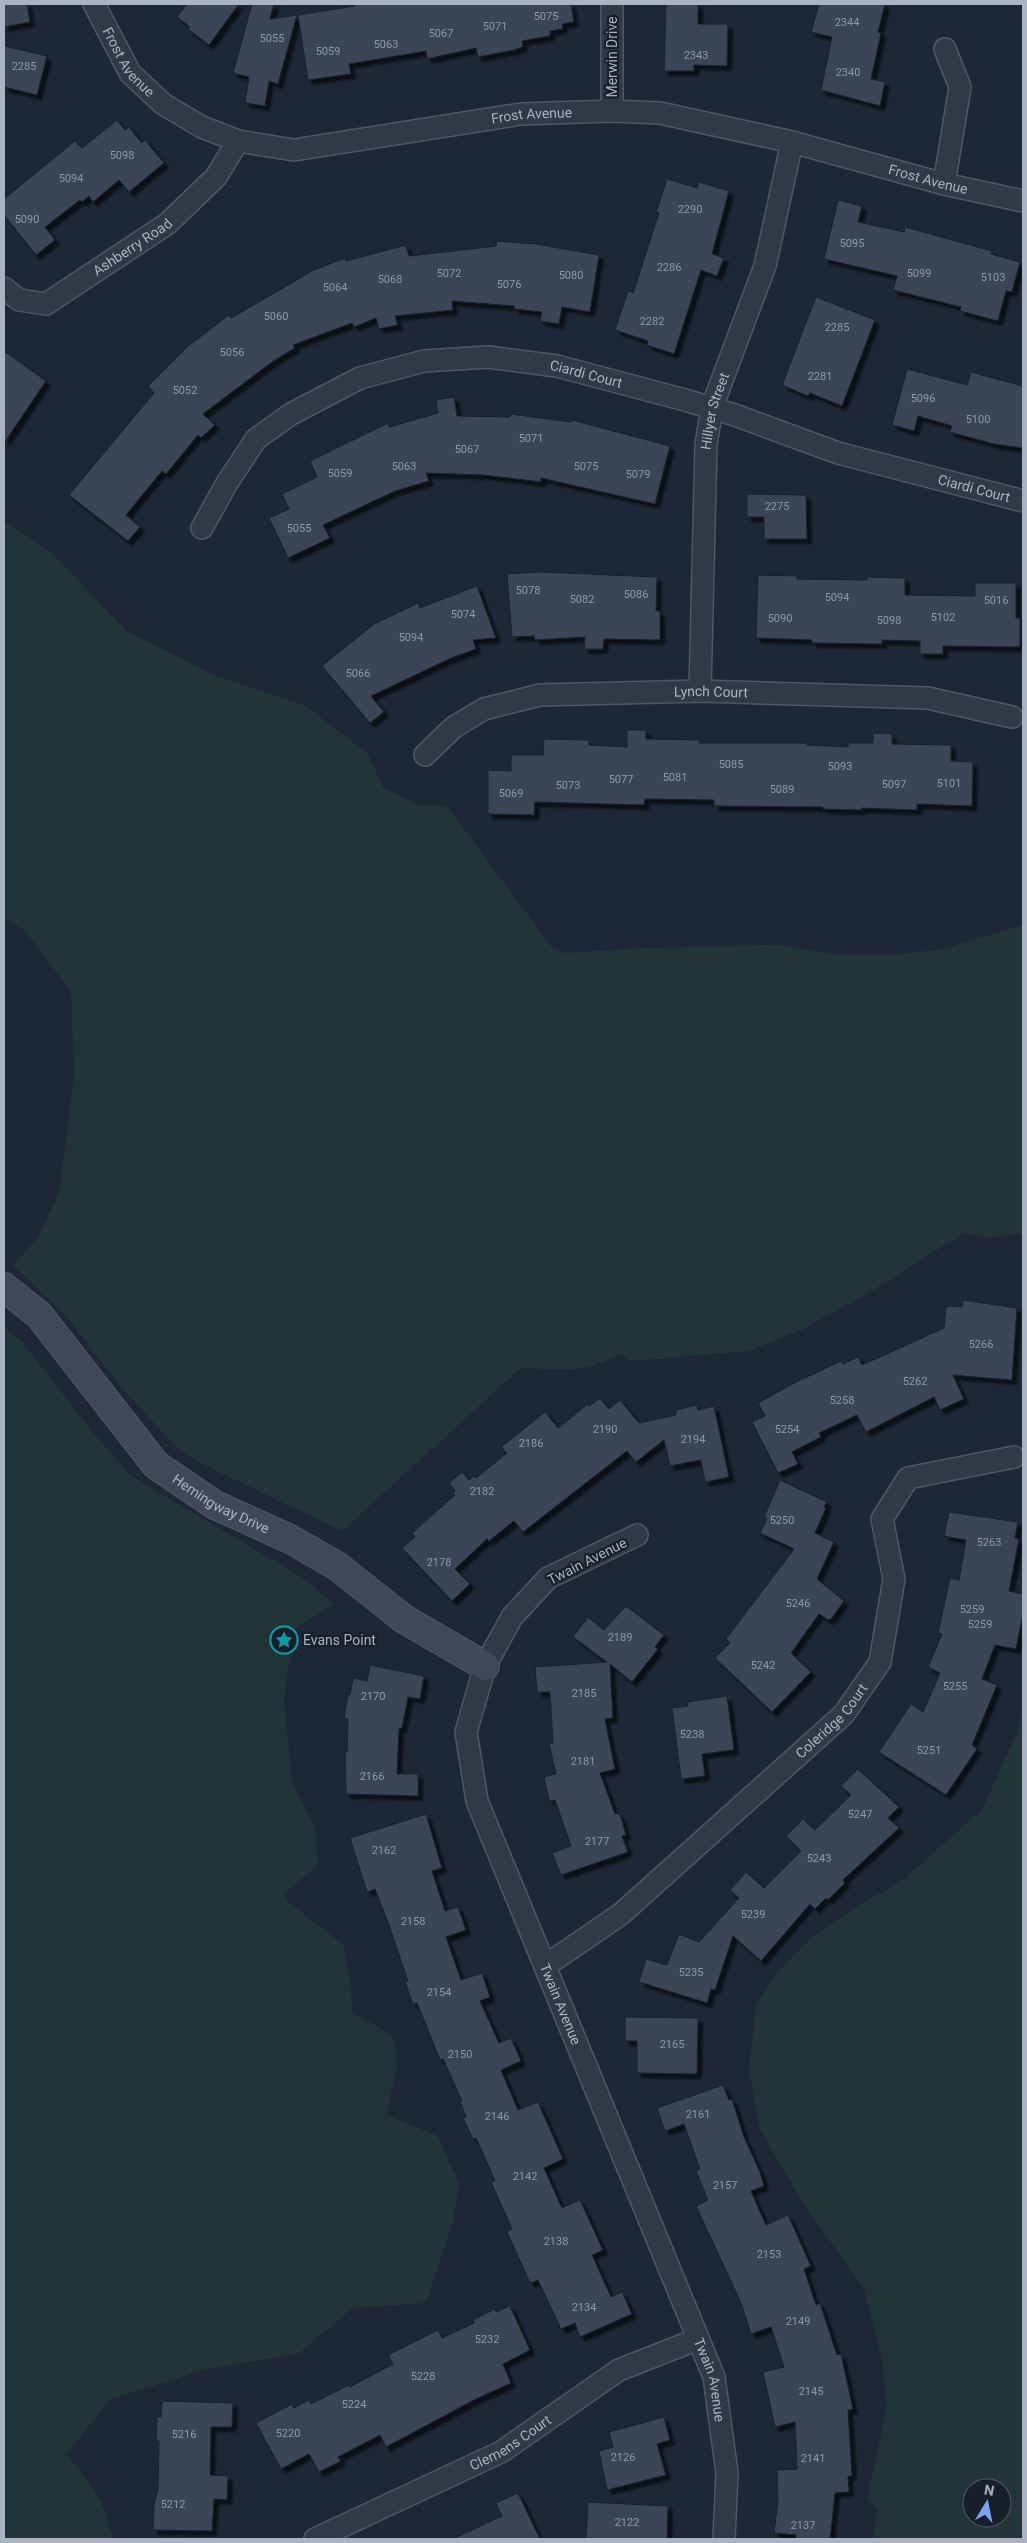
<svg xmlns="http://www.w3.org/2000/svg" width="1027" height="2543" viewBox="0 0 1027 2543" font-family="Roboto,sans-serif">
	<defs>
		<filter id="shadow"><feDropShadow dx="4.5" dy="4.5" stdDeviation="1" flood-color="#0009"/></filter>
	</defs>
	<rect width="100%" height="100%" fill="#1e2735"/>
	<!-- green -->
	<g fill="#213437" fill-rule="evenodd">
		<path d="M4 520 51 553 128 632 211 674 304 705 368 754 383 787 419 806H447L551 946 564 953 643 948 780 945 842 955H892L942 949 1023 925V1233L990 1238 964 1233 870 1292 803 1329 749 1351 632 1361 621 1353C583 1374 563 1370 521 1368L342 1531 204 1465 174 1445 116 1381 64 1313 13 1266 39 1236 59 1192 74 1079 71 992 25 931 4 918Z"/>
		<polygon points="4,1326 23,1343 92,1431 131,1476 306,1580 334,1604 294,1630 284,1698 292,1783 315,1827 318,1866 283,1894 288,1902 343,1944 351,1985 352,2013 374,2024 395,2040 397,2068 386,2115 438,2136 459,2183 453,2222 426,2303 352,2308 300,2353 204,2370 110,2399 67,2454 100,2498 113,2539 4,2539"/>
		<path d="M1023 1705V2539H873L877 2509 867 2499 887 2407 882 2359 864 2289 800 2199 760 2129 749 2069 756 2004 777 1973 811 1938 859 1905 899 1883 982 1810 1017 1731ZM972 2488H1002V2518H972Z"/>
	</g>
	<!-- building -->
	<g fill="#3a4456" stroke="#19202c" filter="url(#shadow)">
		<polygon points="4,4 27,4 30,22 4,27"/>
		<polygon points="187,4 239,4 209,45 188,29 190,27 177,17"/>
		<polygon points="252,4 274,4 270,19 297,15 278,84 269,81 265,106 245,103 249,77 233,73"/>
		<polygon points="354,4 571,4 574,22 562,24 563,29 550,31 550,36 522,41 523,47 514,50 478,57 476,48 427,59 426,51 349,64 351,74 308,80 298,15 355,6"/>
		<polygon points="666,4 698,4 698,24 728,24 727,66 694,65 694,71 664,71"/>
		<polygon points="819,4 885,4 878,32 881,33 871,79 885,82 880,106 821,90 832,37 811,32"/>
		<polygon points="4,46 47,56 37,95 4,87"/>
		<polygon points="117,120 125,130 129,127 142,143 145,140 164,163 129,192 119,180 93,202 89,196 82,202 80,200 45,227 55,240 36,255 4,215 4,199 75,141 82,148"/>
		<polygon points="667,179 697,188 699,182 729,191 712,254 724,258 717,276 701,270 674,354 647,345 648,341 615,330 628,291 633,293 659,213 656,213"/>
		<polygon points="838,200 862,206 858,222 904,232 905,227 992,251 991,254 1020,262 1012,292 1006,291 998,321 960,311 961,307 893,290 897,276 824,259"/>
		<polygon points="497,241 536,244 599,255 590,312 562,307 559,324 540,321 542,312 514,309 514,306 452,301 453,310 395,316 398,325 379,329 376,318 354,327 352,323 293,345 295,348 272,362 203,414 215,425 201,438 198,435 166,474 162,471 126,515 140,527 128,541 69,495 154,393 148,386 187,347 229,315 231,318 314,270 345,258 346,261 406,245 409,256 496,246"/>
		<polygon points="816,297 875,320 842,406 810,393 808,396 782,385"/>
		<polygon points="4,351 46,381 4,443"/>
		<polygon points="907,369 967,385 971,372 1023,386 1023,448 994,444 950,432 952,426 918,416 914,431 892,425"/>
		<polygon points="454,397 457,416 510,417 511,414 571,422 572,420 670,446 655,504 541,478 541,482 484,475 426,473 429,481 395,491 323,525 330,538 288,558 269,518 289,509 282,494 317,477 310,461 388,423 389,427 438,413 436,400"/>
		<polygon points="747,494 806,495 807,539 764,539 764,517 747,517"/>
		<polygon points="540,572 657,577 656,611 660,611 660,640 604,639 603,649 584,649 585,637 535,640 534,636 512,637 507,574"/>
		<polygon points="758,575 797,576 797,579 867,580 867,577 905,578 905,595 975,596 975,583 1016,583 1016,618 1020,618 1020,647 943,646 943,654 920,654 920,641 882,640 882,644 812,643 812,640 756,638"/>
		<polygon points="477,586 496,638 473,640 476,649 451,658 371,696 384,712 370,723 322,666 374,624 418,603 420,608"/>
		<polygon points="627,730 646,730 646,739 699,740 699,743 807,743 807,745 848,747 848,743 873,743 873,733 892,734 892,744 951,745 951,761 973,762 972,806 917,804 917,810 862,808 862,810 823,809 823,807 714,806 714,800 645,799 644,805 535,802 534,815 488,814 488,770 511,771 511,755 543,755 544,739 589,740 589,745 627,747"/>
		<polygon points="963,1300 1017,1308 1012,1380 953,1375 964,1399 940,1410 934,1397 866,1432 857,1415 819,1433 821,1437 792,1452 798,1464 778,1473 752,1422 765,1416 758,1403 794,1383 841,1361 843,1364 858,1357 862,1365 944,1328 946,1306 962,1307"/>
		<polygon points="600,1398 609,1409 620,1400 639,1423 676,1415 676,1410 697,1405 698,1410 714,1406 729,1477 705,1482 701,1460 670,1466 664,1440 636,1462 627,1451 523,1532 514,1521 489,1541 487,1539 455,1569 470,1584 452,1601 402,1548 415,1537 412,1533 455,1495 453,1493 455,1491 449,1483 462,1472 469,1480 474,1476 476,1478 507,1453 501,1447 545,1412 558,1428 588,1404 589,1406"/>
		<polygon points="780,1480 827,1502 824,1507 826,1508 815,1533 834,1542 817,1579 844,1601 831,1619 828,1620 819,1614 791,1653 811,1672 772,1712 715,1658 730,1643 726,1639 794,1549 760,1533 767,1518 764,1517"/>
		<polygon points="949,1512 1018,1522 1015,1538 1019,1539 1009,1591 1023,1594 1023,1613 1016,1649 995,1645 982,1679 997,1685 972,1745 977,1749 946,1795 879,1752 911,1704 923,1712 940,1673 928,1667 942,1634 938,1633 950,1578 959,1580 966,1540 944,1536"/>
		<polygon points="626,1606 664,1635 655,1647 658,1649 632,1682 610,1664 613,1718 605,1719 615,1769 600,1773 615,1814 618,1813 621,1817 626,1835 622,1836 628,1852 561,1875 552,1853 571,1846 555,1800 549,1801 544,1777 556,1774 549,1744 553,1743 550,1692 537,1692 535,1667 607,1662 573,1637 588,1617 604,1630"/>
		<polygon points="370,1665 424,1676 420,1699 408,1697 402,1728 399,1728 397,1774 418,1774 418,1796 346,1794 345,1752 347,1752 348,1719 344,1718 348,1694 350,1695 353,1678 367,1681"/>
		<polygon points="727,1696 734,1750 702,1754 705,1776 681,1779 672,1708 688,1706 687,1702"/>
		<polygon points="858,1769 899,1807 888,1818 899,1828 843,1880 845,1883 828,1900 826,1898 815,1909 810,1904 761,1961 733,1936 715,1990 711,1989 707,2003 639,1982 646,1959 667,1965 679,1934 699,1942 739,1898 730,1890 746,1872 764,1888 801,1851 786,1836 803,1819 815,1830 851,1795 841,1786"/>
		<polygon points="426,1814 442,1868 432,1871 445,1911 458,1907 466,1930 446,1937 461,1980 482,1973 490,1997 480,2001 499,2043 511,2038 521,2061 501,2070 518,2110 538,2102 563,2159 544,2168 562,2208 580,2200 603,2250 592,2255 611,2297 622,2292 632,2314 580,2337 575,2323 561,2329 538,2280 530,2283 507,2232 512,2229 491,2182 495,2181 476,2138 473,2139 463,2118 466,2117 460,2101 462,2101 443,2059 440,2060 417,2003 413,2004 405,1982 408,1981 389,1925 375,1889 367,1892 350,1838"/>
		<polygon points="625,2017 698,2018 697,2074 637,2073 637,2041 625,2041"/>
		<polygon points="723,2085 729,2100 732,2099 744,2137 760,2172 764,2186 751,2191 766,2225 788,2215 811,2266 804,2269 816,2305 820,2303 837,2355 841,2354 853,2409 848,2410 852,2476 848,2476 849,2492 835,2493 830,2539 796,2539 796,2535 774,2533 778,2499 777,2470 797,2469 795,2422 775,2427 763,2372 784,2367 771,2327 751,2334 741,2303 696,2206 708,2200 696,2171 700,2169 684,2124 665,2131 657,2108"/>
		<polygon points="510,2306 530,2350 503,2364 511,2383 474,2400 386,2447 380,2435 338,2457 341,2461 319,2472 309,2454 281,2469 256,2423 292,2404 294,2408 309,2400 311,2404 349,2385 350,2387 393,2364 388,2355 438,2330 442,2338 474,2323 473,2320 495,2309 496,2312"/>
		<polygon points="162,2401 233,2403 232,2427 211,2427 210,2475 228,2476 227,2500 214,2499 212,2531 153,2530 154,2503 158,2490 159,2441 156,2441 157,2417 161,2417"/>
		<polygon points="664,2417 670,2440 657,2444 666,2475 607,2490 599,2451 613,2447 609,2432"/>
		<polygon points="518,2493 540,2539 453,2539 502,2516 496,2503"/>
		<polygon points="588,2502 668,2506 667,2539 586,2539"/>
	</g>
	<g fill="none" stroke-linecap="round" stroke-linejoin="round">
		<!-- street casing -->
		<g stroke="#4f5664" stroke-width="24">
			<g id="street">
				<path id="s1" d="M94 4 130 73 163 104 202 127 238 141 294 150 521 114 612 111 660 113 792 142 944 184 1023 201"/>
				<polyline points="612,4 612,111"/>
				<polyline points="944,184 960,87 945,49"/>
				<path id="s2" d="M4 288 19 300 46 304 167 224 216 177 238 141"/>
				<path id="s3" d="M202 528 227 483 256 439 291 414 360 378 424 361 488 357 557 366 685 400 735 415 838 453 1023 501"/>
				<path id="s4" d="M700 691 706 445 712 407 765 266 792 142"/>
				<path id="s5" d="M425 755 454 727 484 709 540 695 700 691 928 698 1012 717"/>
				<path id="s6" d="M637 1535 548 1578 512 1617 485 1666 466 1732 477 1801 714 2377 727 2473 724 2539"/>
				<path id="s7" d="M545 1966 621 1914 844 1714 880 1662 894 1579 882 1519 908 1478 1014 1457"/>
				<path id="s8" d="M315 2539 501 2452 619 2370 698 2339"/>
			</g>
		</g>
		<!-- secondary casing -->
		<g stroke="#4f5664" stroke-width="30">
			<g id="secondary">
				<path id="s9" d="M4 1287 39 1315 156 1465 215 1505 290 1539 337 1566 404 1619 485 1666"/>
			</g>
		</g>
		<!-- street -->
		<use href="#street" stroke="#323946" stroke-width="21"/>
		<!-- secondary -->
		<use href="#secondary" stroke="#404759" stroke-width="28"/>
	</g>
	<!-- icons -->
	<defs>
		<g id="sight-ring" transform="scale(1.4375)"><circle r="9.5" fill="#181e2a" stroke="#0f9aa8" stroke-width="1.5"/><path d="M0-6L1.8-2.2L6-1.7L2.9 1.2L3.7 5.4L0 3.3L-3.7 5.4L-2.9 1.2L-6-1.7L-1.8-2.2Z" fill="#0f9aa8"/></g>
	</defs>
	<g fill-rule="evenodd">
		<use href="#sight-ring" x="284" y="1640"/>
	</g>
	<g text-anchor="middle" stroke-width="4.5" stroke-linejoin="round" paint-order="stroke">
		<!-- number labels -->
		<g font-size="11" fill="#8f97a8">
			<text x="546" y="20">5075</text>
			<text x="847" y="26">2344</text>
			<text x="495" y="30">5071</text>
			<text x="441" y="37">5067</text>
			<text x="272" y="42">5055</text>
			<text x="386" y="48">5063</text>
			<text x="328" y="55">5059</text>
			<text x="696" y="59">2343</text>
			<text x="24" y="70">2285</text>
			<text x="848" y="76">2340</text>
			<text x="122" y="159">5098</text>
			<text x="71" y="182">5094</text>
			<text x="690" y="213">2290</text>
			<text x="27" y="223">5090</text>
			<text x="852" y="247">5095</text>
			<text x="669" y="271">2286</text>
			<text x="449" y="277">5072</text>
			<text x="919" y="277">5099</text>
			<text x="571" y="279">5080</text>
			<text x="993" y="281">5103</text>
			<text x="390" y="283">5068</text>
			<text x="509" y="288">5076</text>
			<text x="335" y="291">5064</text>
			<text x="276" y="320">5060</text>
			<text x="652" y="325">2282</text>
			<text x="837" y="331">2285</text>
			<text x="232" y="356">5056</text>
			<text x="820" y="380">2281</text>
			<text x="185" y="394">5052</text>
			<text x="923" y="402">5096</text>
			<text x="978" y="423">5100</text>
			<text x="531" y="442">5071</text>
			<text x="467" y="453">5067</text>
			<text x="404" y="470">5063</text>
			<text x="586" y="470">5075</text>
			<text x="340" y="477">5059</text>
			<text x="638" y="478">5079</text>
			<text x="777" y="510">2275</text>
			<text x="299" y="532">5055</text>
			<text x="528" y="594">5078</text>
			<text x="636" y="598">5086</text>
			<text x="837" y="601">5094</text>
			<text x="582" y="603">5082</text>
			<text x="996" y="604">5016</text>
			<text x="463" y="618">5074</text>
			<text x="943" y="621">5102</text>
			<text x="780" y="622">5090</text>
			<text x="889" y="624">5098</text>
			<text x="411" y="641">5094</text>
			<text x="358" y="677">5066</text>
			<text x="731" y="768">5085</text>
			<text x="840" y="770">5093</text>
			<text x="675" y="781">5081</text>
			<text x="621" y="783">5077</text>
			<text x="949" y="787">5101</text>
			<text x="894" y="788">5097</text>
			<text x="568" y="789">5073</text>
			<text x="782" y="793">5089</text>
			<text x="511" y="797">5069</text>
			<text x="981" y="1348">5266</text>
			<text x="915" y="1385">5262</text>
			<text x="842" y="1404">5258</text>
			<text x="605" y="1433">2190</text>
			<text x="787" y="1433">5254</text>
			<text x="693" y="1443">2194</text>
			<text x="531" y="1447">2186</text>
			<text x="482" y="1495">2182</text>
			<text x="782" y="1524">5250</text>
			<text x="989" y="1546">5263</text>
			<text x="439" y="1566">2178</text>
			<text x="798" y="1607">5246</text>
			<text x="972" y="1613">5259</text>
			<text x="980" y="1628">5259</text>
			<text x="620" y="1641">2189</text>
			<text x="763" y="1669">5242</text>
			<text x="955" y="1690">5255</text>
			<text x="584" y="1697">2185</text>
			<text x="373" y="1700">2170</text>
			<text x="692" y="1738">5238</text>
			<text x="929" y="1754">5251</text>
			<text x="583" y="1765">2181</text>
			<text x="372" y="1780">2166</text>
			<text x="860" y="1818">5247</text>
			<text x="597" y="1845">2177</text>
			<text x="384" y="1854">2162</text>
			<text x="819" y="1862">5243</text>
			<text x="753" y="1918">5239</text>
			<text x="413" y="1925">2158</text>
			<text x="691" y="1976">5235</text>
			<text x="439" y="1996">2154</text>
			<text x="672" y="2048">2165</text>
			<text x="460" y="2058">2150</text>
			<text x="698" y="2118">2161</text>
			<text x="497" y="2120">2146</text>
			<text x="525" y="2180">2142</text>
			<text x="725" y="2189">2157</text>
			<text x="556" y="2245">2138</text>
			<text x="769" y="2258">2153</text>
			<text x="584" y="2311">2134</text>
			<text x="798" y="2325">2149</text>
			<text x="487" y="2343">5232</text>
			<text x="423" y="2380">5228</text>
			<text x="811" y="2395">2145</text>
			<text x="354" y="2408">5224</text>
			<text x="288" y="2437">5220</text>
			<text x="184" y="2438">5216</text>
			<text x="623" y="2461">2126</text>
			<text x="813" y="2462">2141</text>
			<text x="173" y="2508">5212</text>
			<text x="627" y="2526">2122</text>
			<text x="803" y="2529">2137</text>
		</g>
		<!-- street labels -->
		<g font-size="14" fill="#abb3c3" stroke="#181e2a">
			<text transform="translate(612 57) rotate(-90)" y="5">Merwin Drive</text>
			<text dy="5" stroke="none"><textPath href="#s1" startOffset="68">Frost Avenue</textPath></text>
			<text dy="5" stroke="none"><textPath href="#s1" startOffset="504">Frost Avenue</textPath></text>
			<text dy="5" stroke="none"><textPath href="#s1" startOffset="909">Frost Avenue</textPath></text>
			<text dy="5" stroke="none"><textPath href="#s2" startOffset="150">Ashberry Road</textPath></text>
			<text dy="5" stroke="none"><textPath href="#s3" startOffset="455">Ciardi Court</textPath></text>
			<text dy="5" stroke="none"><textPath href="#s4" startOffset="281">Hillyer Street</textPath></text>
			<text dy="5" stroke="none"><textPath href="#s3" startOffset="860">Ciardi Court</textPath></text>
			<text dy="5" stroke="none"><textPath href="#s5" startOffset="304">Lynch Court</textPath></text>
			<text dy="5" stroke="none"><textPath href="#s9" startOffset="311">Hemingway Drive</textPath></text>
			<text transform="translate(587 1561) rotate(-27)" y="5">Twain Avenue</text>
			<text dy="5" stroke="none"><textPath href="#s7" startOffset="378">Coleridge Court</textPath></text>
			<text dy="5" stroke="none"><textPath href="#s6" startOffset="566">Twain Avenue</textPath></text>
			<text dy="5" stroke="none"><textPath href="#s6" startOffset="971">Twain Avenue</textPath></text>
			<text dy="5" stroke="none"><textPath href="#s8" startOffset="218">Clemens Court</textPath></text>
		</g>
		<!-- poi labels -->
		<g font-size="14" fill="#abb3c3" stroke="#181e2a" text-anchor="start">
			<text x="303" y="1645">Evans Point</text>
		</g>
	</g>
	<!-- border -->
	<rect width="1027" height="2543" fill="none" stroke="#abb3c3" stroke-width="10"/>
	<!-- north arrow -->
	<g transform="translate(987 2503) rotate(10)"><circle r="24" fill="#181e2a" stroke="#535a67"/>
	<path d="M0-4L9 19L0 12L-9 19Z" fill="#7ba3f8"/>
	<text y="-8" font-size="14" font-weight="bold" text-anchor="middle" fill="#abb3c3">N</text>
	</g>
</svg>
